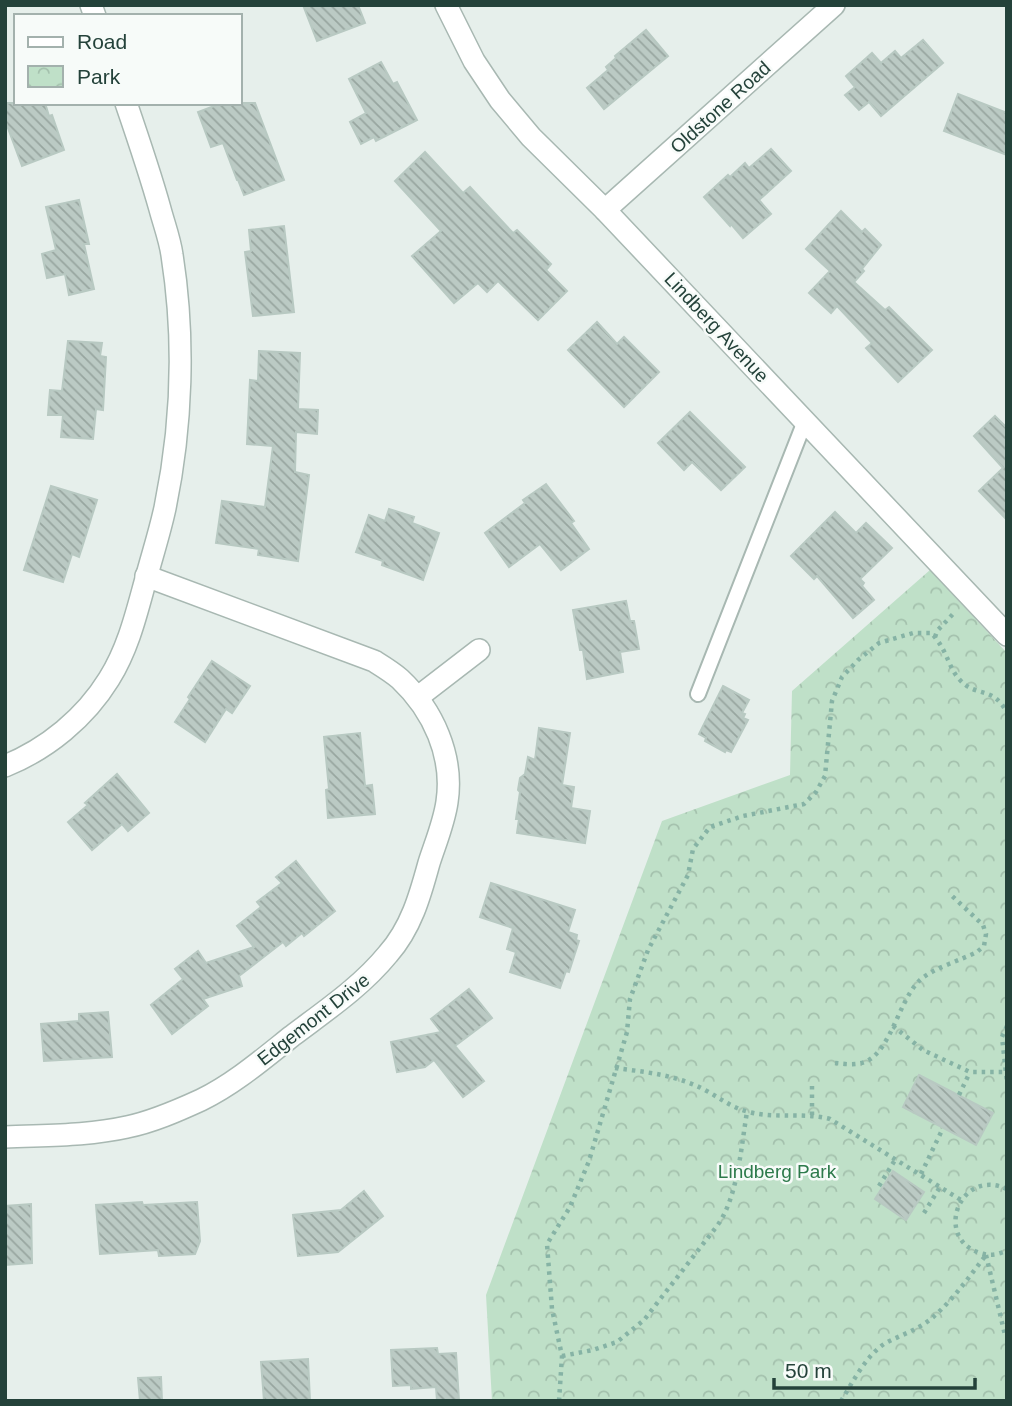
<svg xmlns="http://www.w3.org/2000/svg" width="1012" height="1406" viewBox="0 0 1012 1406" font-family="Arial,sans-serif">
	<defs>
		<pattern id="park-crowns" width="20" height="18" patternUnits="userSpaceOnUse" patternTransform="scale(1.75)"><rect width="20" height="18" fill="#bfe0c8"/><path d="M2 6a3 3 0 1 1 6 0M12 15a3 3 0 1 1 6 0" fill="none" stroke="#a4c1ad"/></pattern>
		<pattern id="building-back-hatch" width="6" height="6" patternUnits="userSpaceOnUse" patternTransform="scale(1.75)"><rect width="6" height="6" fill="#bbcac4"/><path d="M-1 5l2 2M0 0l6 6M5-1l2 2" fill="none" stroke="#98a6a0"/></pattern>
	</defs>
	<rect width="100%" height="100%" fill="#e6efeb"/>
	<!-- park -->
	<polygon fill="url(#park-crowns)" points="930,570 1007,653 1007,1401 492,1401 486,1295 662,821 790,775 792,691"/>
	<!-- building -->
	<g fill="url(#building-back-hatch)" stroke="#b8c9c2" stroke-width="2">
		<polygon points="303,5 358,5 365,23 317,41"/>
		<polygon points="646,30 668,56 604,109 587,88 608,70 606,67 616,58 615,56"/>
		<polygon points="923,40 943,63 881,116 869,102 859,110 845,95 855,87 846,76 872,53 881,63 895,51 901,58"/>
		<polygon points="381,62 393,84 397,82 417,120 376,141 374,137 361,144 350,122 366,113 349,79"/>
		<polygon points="958,94 1007,113 1007,155 944,131"/>
		<polygon points="5,103 45,103 49,116 52,115 64,150 22,166 5,120"/>
		<polygon points="222,103 255,103 284,180 244,195 238,180 237,180 223,143 211,147 198,112"/>
		<polygon points="771,149 791,171 759,200 771,214 743,238 731,224 730,226 704,197 728,175 730,177 745,163 749,168"/>
		<polygon points="425,152 463,193 470,187 513,233 517,230 551,264 546,270 567,291 538,320 498,281 487,292 478,283 454,303 412,256 441,231 395,181"/>
		<polygon points="79,200 89,244 84,244 94,289 69,295 65,274 47,278 42,254 56,250 46,207"/>
		<polygon points="841,211 862,232 865,229 881,245 862,269 864,271 854,282 885,310 889,307 932,350 898,382 866,348 872,343 837,306 831,313 809,293 830,271 806,249"/>
		<polygon points="284,226 294,312 253,316 245,252 251,251 249,230"/>
		<polygon points="597,322 617,344 624,337 659,372 624,407 568,350"/>
		<polygon points="68,341 102,343 100,356 106,357 103,410 96,409 93,439 61,437 63,415 48,415 50,390 62,391"/>
		<polygon points="259,351 300,353 298,409 318,410 317,434 296,432 295,472 309,475 298,561 258,555 259,549 216,543 222,501 265,507 273,446 247,444 250,380 258,381"/>
		<polygon points="690,412 745,467 721,490 692,462 684,470 658,443"/>
		<polygon points="995,416 1007,428 1007,520 979,491 1003,468 974,436"/>
		<polygon points="546,484 574,521 571,523 589,549 561,570 540,544 509,567 485,533 525,503 523,500"/>
		<polygon points="51,486 97,500 79,557 72,554 63,582 24,570"/>
		<polygon points="389,509 414,517 412,523 439,533 423,580 382,565 383,561 356,552 369,515 385,521"/>
		<polygon points="835,512 856,533 866,523 892,548 860,579 864,583 862,586 874,600 853,618 817,576 814,579 791,556"/>
		<polygon points="626,601 630,621 634,621 639,649 620,652 623,672 587,679 583,650 580,650 573,610"/>
		<polygon points="212,661 250,686 232,713 226,709 205,742 175,722 190,699 188,697"/>
		<polygon points="723,686 749,700 742,713 745,714 743,718 748,720 731,752 726,750 725,752 705,741 706,738 699,734"/>
		<polygon points="539,728 570,733 562,785 574,787 571,808 590,811 585,843 517,833 519,819 516,819 520,792 518,790 520,778 525,774 528,757 535,760"/>
		<polygon points="360,733 365,786 372,785 375,814 328,818 326,790 329,789 324,737"/>
		<polygon points="117,774 149,813 128,831 122,824 92,850 68,822 88,805 85,803"/>
		<polygon points="296,861 335,911 304,936 302,933 286,946 283,942 239,976 242,986 203,999 208,1006 172,1034 151,1005 183,979 175,969 198,951 206,963 254,947 237,926 261,907 257,902 282,883 276,877"/>
		<polygon points="491,883 575,910 568,932 577,935 576,940 579,941 569,972 566,971 560,988 510,972 516,952 507,949 513,928 480,917"/>
		<polygon points="469,989 492,1018 455,1046 484,1081 463,1097 434,1060 425,1067 397,1072 391,1042 441,1032 431,1019"/>
		<polygon points="108,1012 112,1057 44,1061 41,1024 79,1021 79,1014"/>
		<polygon points="919,1075 993,1113 976,1145 903,1107"/>
		<polygon points="893,1171 924,1192 906,1220 875,1199"/>
		<polygon points="364,1191 383,1216 338,1252 298,1256 293,1215 341,1210"/>
		<polygon points="142,1202 143,1205 197,1202 200,1241 195,1254 159,1256 158,1250 100,1254 96,1205"/>
		<polygon points="31,1204 32,1263 5,1265 5,1206"/>
		<polygon points="437,1348 438,1354 456,1353 459,1401 437,1401 436,1387 411,1389 411,1385 393,1386 391,1350"/>
		<polygon points="308,1359 310,1401 264,1401 261,1362"/>
		<polygon points="161,1377 162,1401 140,1401 138,1378"/>
	</g>
	<g fill="none" stroke-linecap="round" stroke-linejoin="round">
		<!-- service casing -->
		<g stroke="#a8b8b2" stroke-width="18">
			<polyline id="service" points="698,694 805,421"/>
		</g>
		<!-- minor casing -->
		<g stroke="#a8b8b2" stroke-width="24">
			<g id="minor">
				<polyline points="91,5 95,16"/>
				<polyline points="605,210 834,5"/>
				<polyline points="418,697 479,650"/>
				<path d="M5 766C47 749 85 718 109 679 129 647 137 611 147 575 153 553 160 531 165 508 182 426 185 338 172 255 170 240 164 224 160 209 150 173 138 138 126 103"/>
				<path d="M5 1137C45 1135 87 1136 127 1127 152 1122 177 1111 201 1100 234 1084 263 1059 292 1036 325 1011 361 987 388 954 411 928 420 896 429 863 435 844 444 823 447 802 454 756 433 710 400 679 392 672 382 666 374 661L146 576"/>
			</g>
		</g>
		<!-- tertiary casing -->
		<g stroke="#a8b8b2" stroke-width="24">
			<polyline id="tertiary" points="446,5 474,61 500,100 531,137 605,210 1007,635"/>
		</g>
		<!-- path -->
		<g stroke="#86b3a5" stroke-width="4.5" stroke-dasharray="3.5 5" stroke-linecap="butt">
			<polyline points="935,637 937,631 953,614"/>
			<polyline points="893,1026 923,1050 970,1072 1007,1072"/>
			<polyline points="1007,1026 1002,1037 1007,1082"/>
			<path d="M835 1063C845 1064 857 1066 867 1061 891 1049 899 1001 919 981 931 969 961 960 977 952L984 946 986 934 983 925 950 894"/>
			<path d="M615 1068C646 1072 677 1075 705 1090 720 1098 732 1108 749 1112 776 1119 803 1112 830 1119L961 1200"/>
			<polyline points="959,1095 970,1072"/>
			<polyline points="812,1115 812,1083"/>
			<polyline points="921,1174 943,1128"/>
			<polyline points="879,1186 895,1160"/>
			<path d="M1007 1189C960 1167 933 1238 980 1253 989 1256 999 1255 1007 1250"/>
			<polyline points="924,1213 940,1187"/>
			<polyline points="986,1255 1005,1335"/>
			<path d="M562 1356 593 1350 617 1342 644 1320 717 1226C738 1197 741 1147 747 1112"/>
			<path d="M559 1401 562 1356 552 1309 547 1244 570 1207 589 1161 627 1032 630 999 648 950 688 875 693 849 710 827 743 816 804 804 816 792 825 776 832 701 842 677 858 660 879 643 913 633H932C935 638 939 642 941 646 948 657 951 671 960 680 976 698 993 685 1007 713"/>
			<path d="M841 1401C853 1382 865 1357 884 1344 900 1335 918 1330 932 1318 953 1300 969 1277 986 1255"/>
		</g>
		<!-- service -->
		<use href="#service" stroke="#fff" stroke-width="14"/>
		<!-- minor -->
		<use href="#minor" stroke="#fff" stroke-width="21"/>
		<!-- tertiary -->
		<use href="#tertiary" stroke="#fff" stroke-width="21"/>
	</g>
	<g text-anchor="middle" stroke-width="5" stroke-linejoin="round" paint-order="stroke">
		<!-- street labels -->
		<g font-size="19" fill="#24423a" stroke="#f7fbf9">
			<text transform="translate(720 107) rotate(-42)" y="7">Oldstone Road</text>
			<text transform="translate(717 327) rotate(47)" y="7">Lindberg Avenue</text>
			<text transform="translate(313 1019) rotate(-38)" y="7">Edgemont Drive</text>
		</g>
		<!-- park labels -->
		<g font-size="19" fill="#2d7a4b" stroke="#f7fbf9">
			<text x="777" y="1178">Lindberg Park</text>
		</g>
	</g>
	<!-- border -->
	<rect width="1012" height="1406" fill="none" stroke="#24423a" stroke-width="14"/>
	<!-- legend -->
	<rect x="14" y="14" width="228" height="91" fill="#f7fbf9" stroke="#a3b1ad" stroke-width="2"/>
	<rect x="28" y="37" width="35" height="10" fill="#ffffff" stroke="#a3b1ad" stroke-width="2"/>
	<text x="77" y="49" font-size="21" fill="#24423a">Road</text>
	<rect x="28" y="66" width="35" height="21" fill="url(#park-crowns)" stroke="#a3b1ad" stroke-width="2"/>
	<text x="77" y="84" font-size="21" fill="#24423a">Park</text>
	<!-- scale -->
	<path d="M774 1378v10h201v-10" fill="none" stroke="#24423a" stroke-width="3.5"/>
	<text x="785" y="1378" font-size="21" fill="#24423a" stroke="#f7fbf9" stroke-width="5" paint-order="stroke">50 m</text>
</svg>
